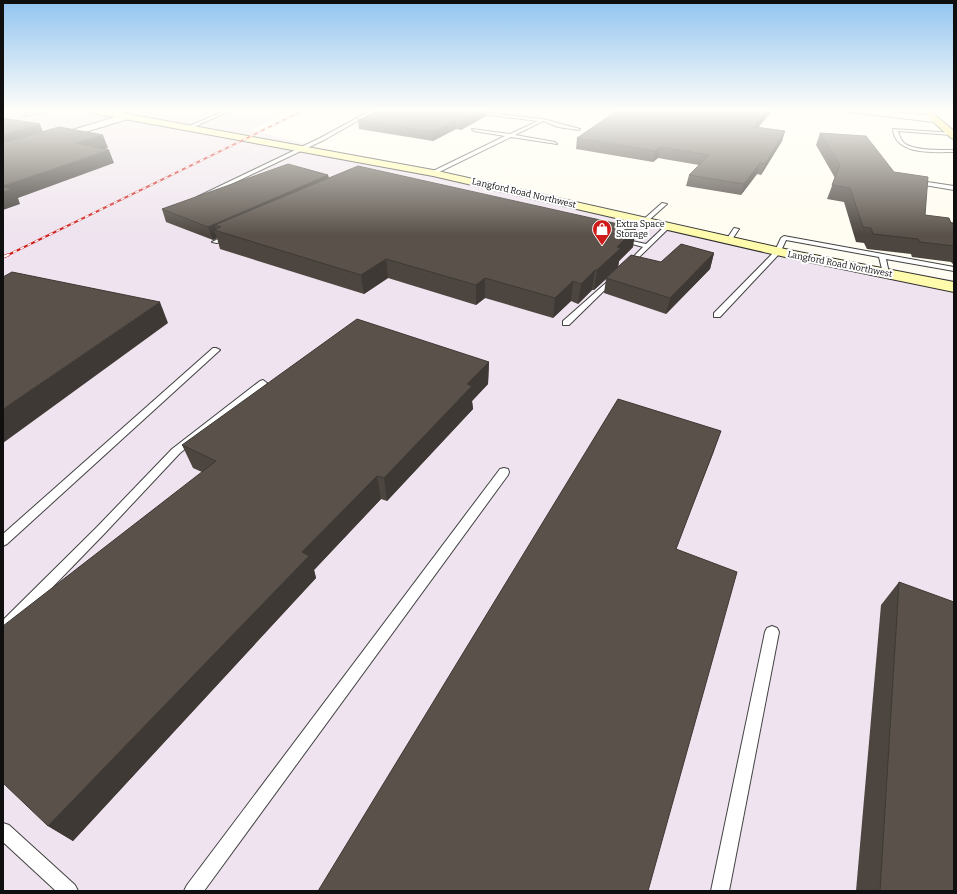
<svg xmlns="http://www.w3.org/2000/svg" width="957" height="894" viewBox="0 0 957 894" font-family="Bitter,serif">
	<rect width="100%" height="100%" fill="#fffdf1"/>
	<!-- industrial -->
	<polygon fill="#eee3ee" points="3,110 293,110 251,130 320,148 774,253 954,280 954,891 3,891"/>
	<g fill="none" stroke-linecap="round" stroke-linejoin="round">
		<!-- lane casing -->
		<g stroke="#424242" stroke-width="2">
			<g id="lane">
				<polygon points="41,110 48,110 26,116 24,115"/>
				<polygon points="227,110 232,110 189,129 185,128"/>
				<polygon points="372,110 377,110 324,140 202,198 197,197 320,138"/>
				<polygon points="448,110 461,110 543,119 580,129 578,130 558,127 543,121 515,135 555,142 557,144 511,137 433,175 431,174 431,172 505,136 474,131 472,129 510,134 538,121"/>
				<path d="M893 129 954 133 952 135 898 131C899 135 901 140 904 143 914 151 941 150 954 150V152C935 152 895 156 893 129Z"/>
				<polygon points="914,180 954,186 954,190 912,183 911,182"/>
				<polygon points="662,203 667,204 648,221 644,221 644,219"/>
				<polygon points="666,225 671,226 630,266 626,266 626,264 643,247 618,240 618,238 646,244"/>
				<polygon points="734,228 739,229 731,241 727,241 726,240"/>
				<polygon points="230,233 233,235 232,236 217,243 212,242"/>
				<polygon points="784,236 954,267 954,271 886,259 889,273 886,275 883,273 879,257 786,240 780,253 720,317 714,317 714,313 775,251 781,238"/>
				<polygon points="615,275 617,276 617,278 569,325 563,325 563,321"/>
				<polygon points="213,348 216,348 220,350 7,544 3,546 3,534"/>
				<polygon points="263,380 267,383 266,385 180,453 105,533 8,633 3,635 3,620 97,527 172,449 260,381"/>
				<polygon points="504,468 508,469 509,472 508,475 204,891 184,891 187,885 500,469"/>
				<polygon points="772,626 777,628 779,632 729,891 711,891 765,632 767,628"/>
				<polygon points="3,823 9,825 75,885 78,891 56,891 3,842"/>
			</g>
		</g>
		<!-- street casing -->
		<g stroke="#424242" stroke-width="2">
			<g id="street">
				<polygon points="846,110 873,110 933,116 937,119 933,122 850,112"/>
				<polygon points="125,114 129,117 128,119 3,157 3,151"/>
			</g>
		</g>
		<!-- secondary casing -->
		<g stroke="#313131" stroke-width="2">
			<polygon id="secondary" points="88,110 106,110 433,170 794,251 954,282 954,292 794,259 433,176 92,113"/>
		</g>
		<!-- primary casing -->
		<g stroke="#202020" stroke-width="2">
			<polygon id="primary" points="920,110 929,110 954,131 954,139 951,138"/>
		</g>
		<!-- lane -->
		<use href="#lane" fill="#fff" fill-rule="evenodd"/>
		<!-- street -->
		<use href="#street" fill="#fff" fill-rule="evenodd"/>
		<!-- secondary -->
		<use href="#secondary" fill="#fffbac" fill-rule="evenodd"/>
		<!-- primary -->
		<use href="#primary" fill="#ffe361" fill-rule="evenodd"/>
		<!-- rail-far1 casing -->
		<g stroke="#cd1c19" stroke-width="2">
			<polyline id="rail-far1" points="6,256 304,110"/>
		</g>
		<!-- rail casing -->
		<g stroke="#cd1c19" stroke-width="3">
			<polyline id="rail" points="3,257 8,255"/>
		</g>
		<!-- rail-far1 -->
		<use href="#rail-far1" stroke="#fff" stroke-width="1.5" stroke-dasharray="4" stroke-linecap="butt"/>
		<!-- rail -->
		<use href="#rail" stroke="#fff" stroke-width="2" stroke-dasharray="6" stroke-linecap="butt"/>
	</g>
	<!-- wall -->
	<g fill="#4d4640">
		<polygon points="376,110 503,110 502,111 497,110 493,112 486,111 486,116 461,130 456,129 433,141 359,129 358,120 376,113"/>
		<polygon points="759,127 785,131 782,141 761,175 757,174 741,195 686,186 689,175 699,165 658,158 653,162 576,149 577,138"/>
		<polygon points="820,133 925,215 954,223 954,265 951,262 912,257 911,254 867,249 864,243 856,242 844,202 827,199 835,178 816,145"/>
		<polygon points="328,175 329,178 633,247 619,261 618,267 661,262 714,253 710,269 666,314 604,293 606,279 594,290 592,290 578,304 571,301 553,318 485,298 476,305 388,278 364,294 220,249 217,238 213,240 166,222 162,209"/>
		<polygon points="489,362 488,384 472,401 473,409 387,501 381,499 314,570 316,578 73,841 48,826 202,472 193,468 182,445"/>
		<polygon points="899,582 954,891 856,891 881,605"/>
	</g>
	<!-- shaded-wall -->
	<g fill="#3e3934">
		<polygon points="481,110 486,110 486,116 461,130 461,121"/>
		<polygon points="768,110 773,110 751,136 754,127"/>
		<polygon points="456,120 456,129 433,141 433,132"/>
		<polygon points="40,124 45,137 3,149 3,135"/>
		<polygon points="785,131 782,141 761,175 765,164"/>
		<polygon points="103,135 108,148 82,157 76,143"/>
		<polygon points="660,147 658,158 653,162 655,151"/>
		<polygon points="109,150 114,163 18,198 20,204 3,210 3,186"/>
		<polygon points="760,163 757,174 741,195 744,184"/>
		<polygon points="328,175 330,187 221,227 215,225 217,231 214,230 217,238 213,240 208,227"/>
		<polygon points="636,228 633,247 619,261 618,268 606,278 606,279 594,290 597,270 617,247"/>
		<polygon points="714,253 710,269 666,314 670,298"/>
		<polygon points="386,259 388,278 364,294 361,275"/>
		<polygon points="595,270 592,290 578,304 581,284"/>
		<polygon points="485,278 485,298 476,305 476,285"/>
		<polygon points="573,281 571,301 553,318 555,298"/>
		<polygon points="160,302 168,323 3,443 3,409"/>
		<polygon points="489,362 488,384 472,401 473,409 387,501 384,478 467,384"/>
		<polygon points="721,431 713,454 667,571 676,549"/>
		<polygon points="377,476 381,499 314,570 316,578 73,841 48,826 302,552"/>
	</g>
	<!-- building -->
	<g fill="#59514a" stroke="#3e3934">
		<polygon points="381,110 481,110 461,121 456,120 433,132 358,120 382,110"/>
		<polygon points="618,110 768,110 754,127 785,131 765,164 760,163 744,184 689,175 709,155 660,147 655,151 577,138"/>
		<polygon points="3,118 40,124 3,135"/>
		<polygon points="59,127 103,135 76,143 109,150 3,186 3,143"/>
		<polygon points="820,133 866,136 894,172 928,177 925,215 949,218 951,223 954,223 954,246 920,242 918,239 873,234 871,228 863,227 850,188 832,185 840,165"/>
		<polygon points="288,164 328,175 208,227 162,209"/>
		<polygon points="358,166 636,228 617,247 621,248 597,270 595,270 581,284 573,281 555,298 485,278 476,285 386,259 361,275 214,230 221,227 215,225"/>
		<polygon points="3,187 13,189 3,192"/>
		<polygon points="681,244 714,253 670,298 606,278 631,255 661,262"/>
		<polygon points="12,272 160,302 3,409 3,277"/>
		<polygon points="357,319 489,362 467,384 472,386 384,478 377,476 302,552 309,556 48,826 3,783 3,626 216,461 182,445"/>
		<polygon points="618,399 721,431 676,549 737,572 648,891 318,891"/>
		<polygon points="899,582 954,602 954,891 880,891"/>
	</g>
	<!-- sky -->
	<linearGradient id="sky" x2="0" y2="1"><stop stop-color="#91c4f0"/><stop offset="0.47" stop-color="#fffef9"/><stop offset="1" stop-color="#fffef9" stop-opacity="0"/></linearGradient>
	<rect width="957" height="235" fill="url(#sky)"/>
	<!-- icons -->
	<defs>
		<g id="shop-pin" transform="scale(1)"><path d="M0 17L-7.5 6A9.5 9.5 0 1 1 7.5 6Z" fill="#cd1c19" stroke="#fff"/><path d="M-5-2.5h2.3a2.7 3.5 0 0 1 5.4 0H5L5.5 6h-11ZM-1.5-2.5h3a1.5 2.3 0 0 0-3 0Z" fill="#fff"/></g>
	</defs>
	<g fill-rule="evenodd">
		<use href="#shop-pin" x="602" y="229"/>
	</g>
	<g text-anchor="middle" stroke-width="4" stroke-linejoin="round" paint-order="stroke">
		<!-- far-street labels -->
		<g font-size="9" fill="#0f0f0f" stroke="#fff">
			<text transform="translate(524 193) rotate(13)" y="3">Langford Road Northwest</text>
			<text transform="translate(840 264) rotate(11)" y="3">Langford Road Northwest</text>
		</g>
		<!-- far-poi labels -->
		<g font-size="9" fill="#0f0f0f" stroke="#fff" text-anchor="start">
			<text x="616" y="227">Extra Space<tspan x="616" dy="10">Storage</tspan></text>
		</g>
	</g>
	<!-- border -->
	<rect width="957" height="894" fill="none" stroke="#0f0f0f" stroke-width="8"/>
</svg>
